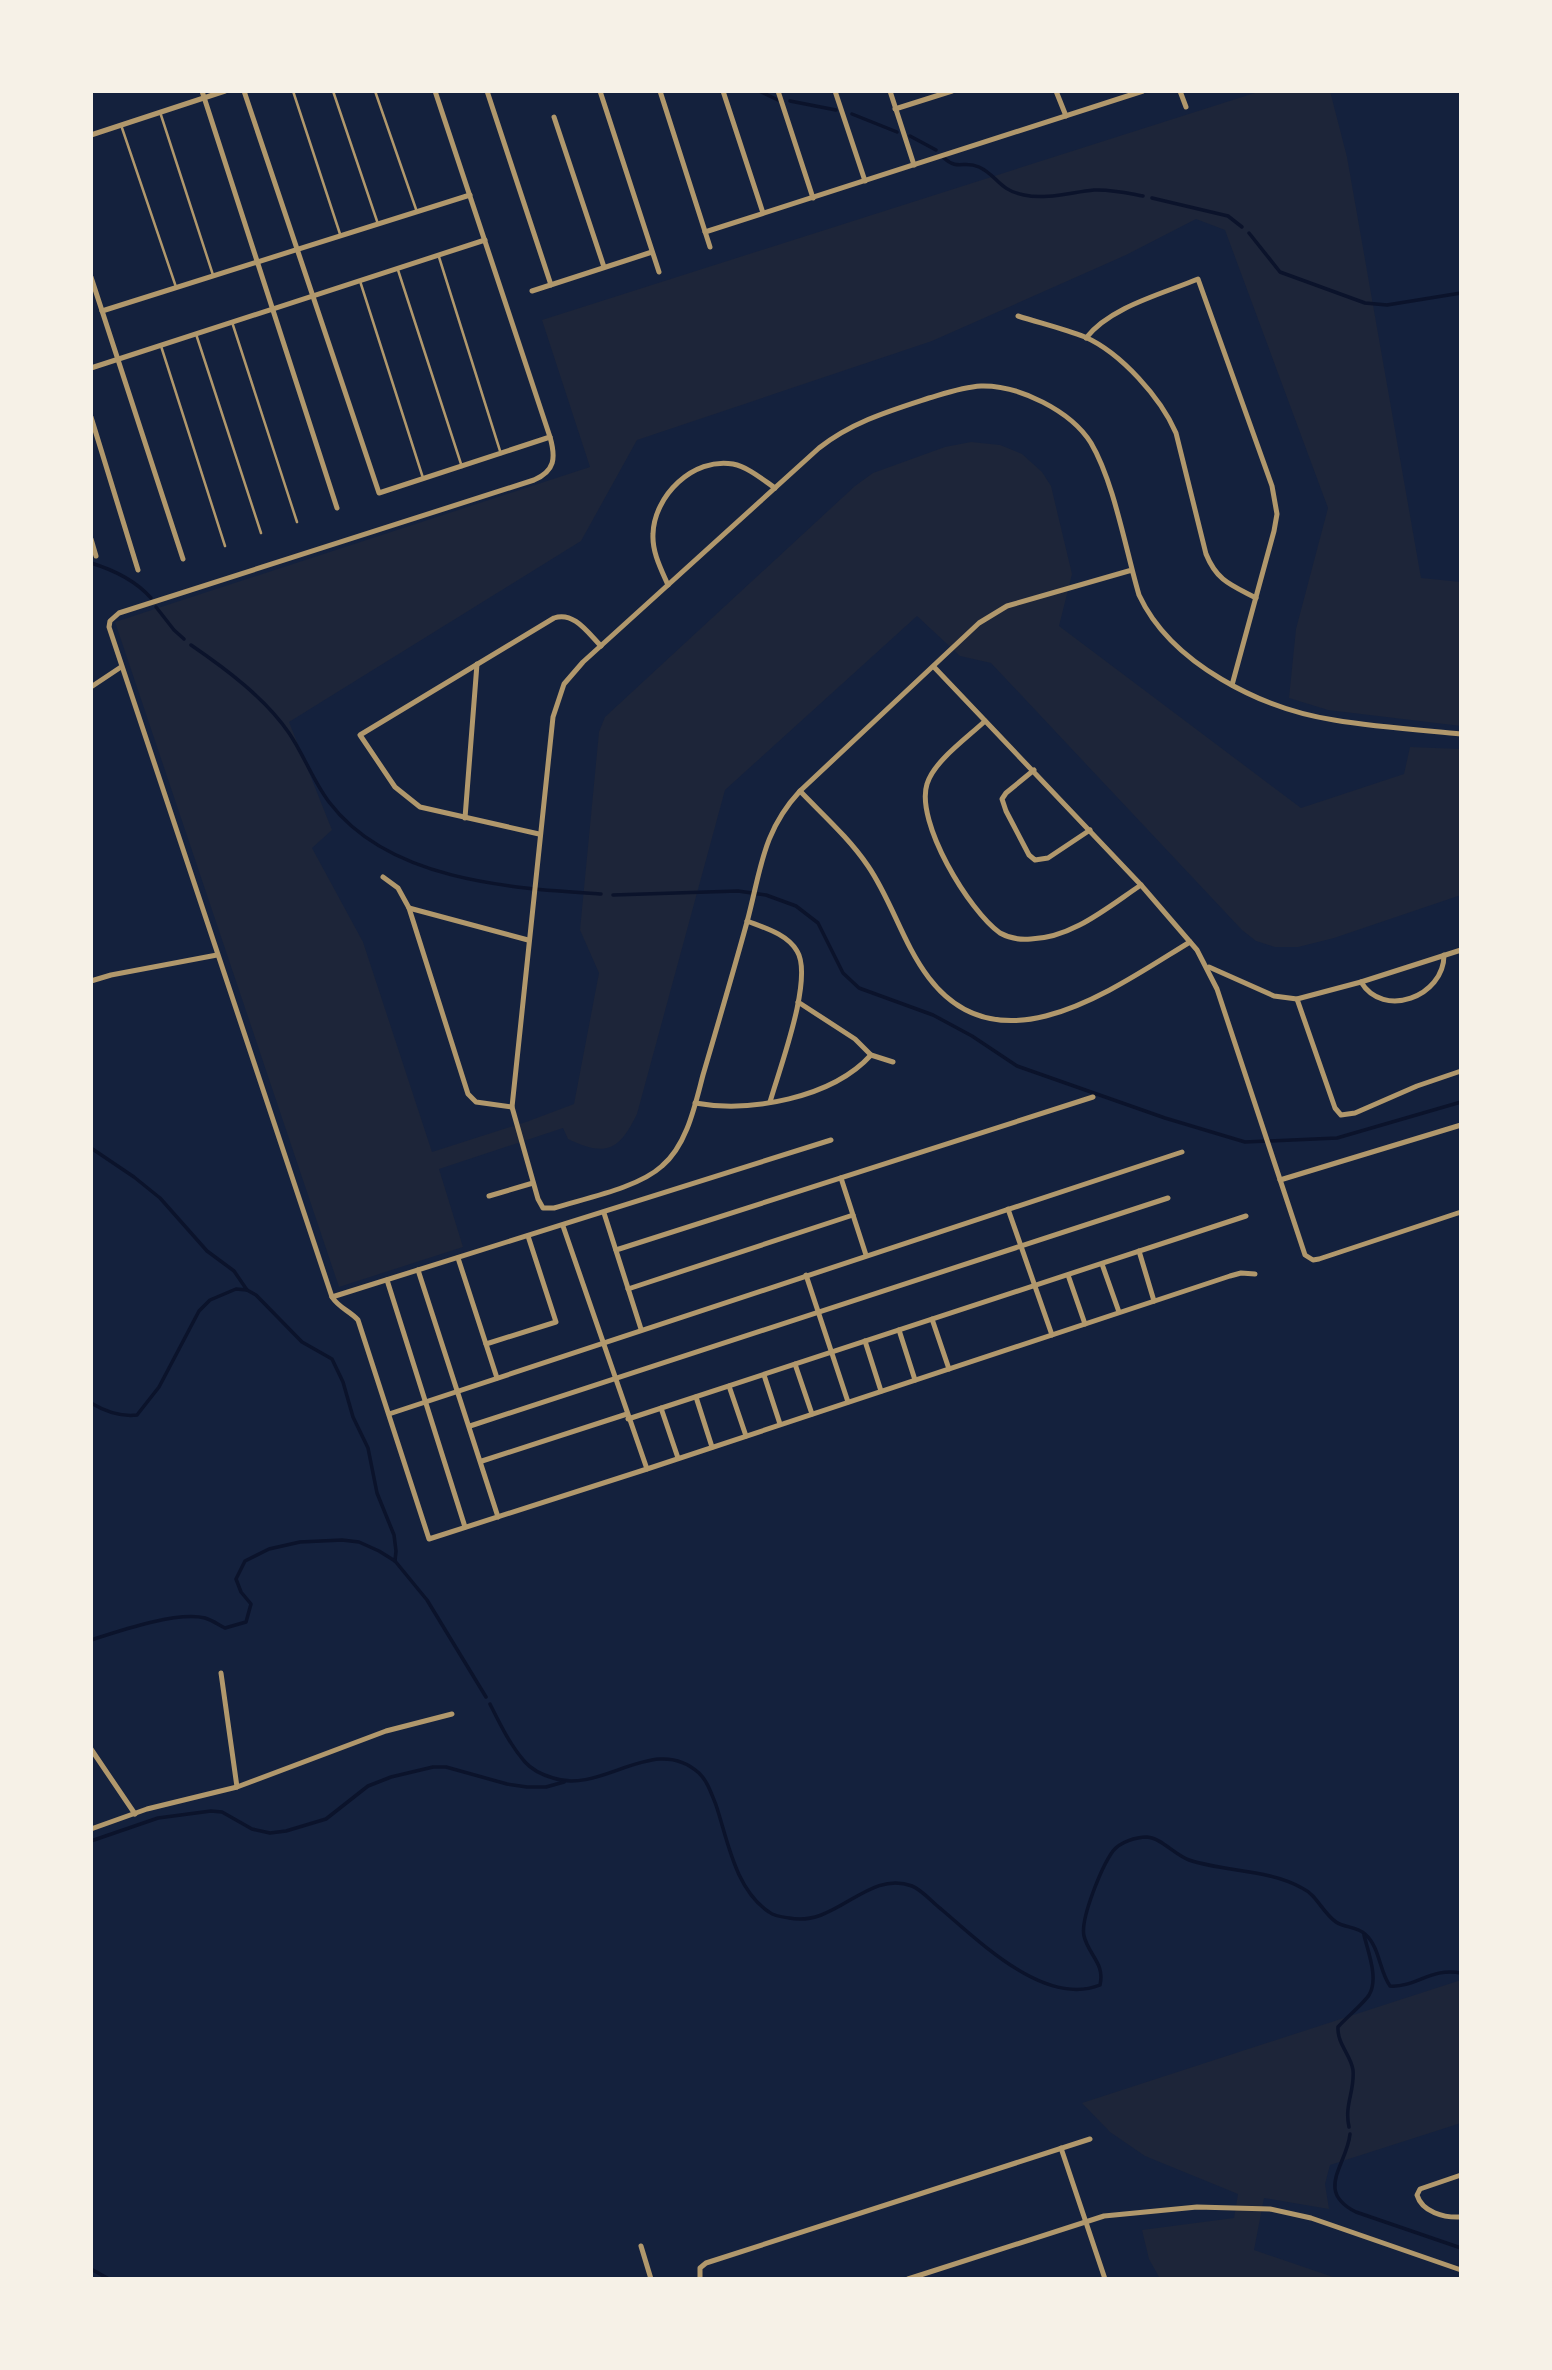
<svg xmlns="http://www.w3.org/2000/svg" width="1552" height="2370" viewBox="0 0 1552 2370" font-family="'Alegreya Sans',sans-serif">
	<rect width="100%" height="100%" fill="#14213d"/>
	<!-- green -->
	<g fill="#1d2539">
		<path d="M1261 91H1330L1347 157 1421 578 1461 582V726L1328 710 1289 698 1296 629 1328 508 1225 230 1196 219 1126 255 932 341 637 440 581 541 289 722 332 830 312 848 363 942 432 1152 526 1122 574 1104 599 973 580 930 599 732 605 717 855 486 873 473 945 447 971 442 1000 445 1022 454 1042 472 1051 486 1072 574 1059 626 1301 808 1404 774 1410 747 1461 749V895L1334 938 1298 947H1275L1256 941 1242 930 991 663 960 656 917 616 725 790 637 1114C619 1151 606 1157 568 1139L563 1128 439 1169 463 1247 339 1287 115 622 590 467 542 320Z"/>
		<polygon points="1461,1980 1461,2123 1330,2165 1325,2184 1329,2209 1264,2198 1254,2250 1339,2279 1160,2279 1149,2259 1142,2230 1234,2218 1238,2194 1145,2156 1110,2132 1082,2103"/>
	</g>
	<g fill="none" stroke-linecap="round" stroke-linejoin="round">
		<!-- stream -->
		<g stroke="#0b132b" stroke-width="3.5">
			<polyline points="759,91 778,100"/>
			<polyline points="790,101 836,110"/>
			<polyline points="852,114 897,132"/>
			<polyline points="910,136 936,150"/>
			<path d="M944 158C958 171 964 160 979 167 997 175 998 190 1024 195 1046 200 1072 192 1094 190 1111 189 1127 193 1143 196"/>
			<polyline points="1152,198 1228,216 1242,227"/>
			<polyline points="1249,233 1280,272 1365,303 1387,305 1461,293"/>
			<path d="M91 563C114 570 135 580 151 598"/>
			<polyline points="156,607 174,630 184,639"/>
			<path d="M191 645C226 669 265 698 289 733 304 755 313 781 329 802 389 881 510 888 601 894"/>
			<polyline points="613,895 738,891 766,895 796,906 818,923 843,973 859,988 933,1015 972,1036 1017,1066 1165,1118 1245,1142 1337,1138 1461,1102"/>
			<polyline points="91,1148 134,1177 160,1198 207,1251 234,1271 247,1290"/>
			<path d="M91 1403C106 1412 120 1417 137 1415L159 1387 199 1311 210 1300 236 1289 247 1290 256 1295 302 1342 332 1359 343 1382 353 1417 368 1448 377 1493 394 1535 396 1551 395 1561"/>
			<path d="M91 1640C119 1631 177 1611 205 1618 212 1620 219 1625 225 1628L246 1622 251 1604 241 1592 236 1579 245 1561 269 1549 300 1542 342 1540 359 1542 379 1551 395 1561 427 1600 486 1697"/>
			<path d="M490 1704C500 1724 510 1745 525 1762 532 1770 543 1775 553 1778 602 1795 654 1732 699 1773 708 1782 711 1793 716 1805 728 1841 735 1889 769 1912 774 1916 782 1917 789 1918 836 1928 867 1869 912 1886 922 1890 932 1902 941 1909 980 1942 1045 2007 1100 1985 1105 1963 1089 1956 1084 1936 1080 1919 1102 1866 1113 1851 1120 1842 1136 1837 1147 1837 1161 1838 1175 1855 1189 1860 1225 1872 1268 1869 1302 1888 1317 1895 1322 1912 1336 1922 1345 1928 1356 1926 1365 1934 1380 1947 1379 1971 1390 1986 1415 1988 1431 1967 1461 1973"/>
			<polyline points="91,1841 158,1818 211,1811 222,1812 252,1829 270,1833 286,1831 326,1819 368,1786 391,1777 433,1767 446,1767 507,1784 527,1787 546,1787 564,1782"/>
			<path d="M1349 2127C1344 2105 1355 2091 1353 2070 1351 2055 1337 2044 1338 2027 1346 2018 1364 2003 1369 1995 1379 1979 1368 1952 1364 1935"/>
			<path d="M1350 2134C1347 2165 1314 2191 1356 2212L1461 2248"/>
			<polyline points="91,2269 109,2279"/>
		</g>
		<!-- service -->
		<g stroke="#b1986c" stroke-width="2.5">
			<polyline points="293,91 340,234"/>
			<polyline points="333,91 378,224"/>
			<polyline points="375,91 417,212"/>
			<polyline points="160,112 213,275"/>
			<polyline points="121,125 176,287"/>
			<polyline points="439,257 501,454"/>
			<polyline points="398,270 462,467"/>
			<polyline points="360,281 423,478"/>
			<polyline points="232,322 297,522"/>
			<polyline points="196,334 261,533"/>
			<polyline points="161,346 225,546"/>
		</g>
		<!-- minor -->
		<g stroke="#b1986c" stroke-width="5">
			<polyline points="202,91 337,508"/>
			<polyline points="244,91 379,493 550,437"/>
			<path d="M435 91 550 437C556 458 555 471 534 480L119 613 110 621 109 627 332 1297C339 1308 350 1311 358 1320L429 1539 647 1469 1230 1276 1241 1273 1255 1274"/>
			<polyline points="487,91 551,285"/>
			<polyline points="600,91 659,272"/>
			<polyline points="660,91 710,247"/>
			<polyline points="723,91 763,213"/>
			<polyline points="778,91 813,198"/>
			<polyline points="835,91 865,181"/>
			<polyline points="890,91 914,165"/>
			<polyline points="1056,91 1066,116"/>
			<polyline points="1180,91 1186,107"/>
			<polyline points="895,109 952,91"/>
			<polyline points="554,117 604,267"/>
			<polyline points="91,135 225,91"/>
			<polyline points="705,232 1143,91"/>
			<polyline points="91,277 183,559"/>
			<polyline points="532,291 652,252"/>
			<polyline points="102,311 470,195"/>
			<path d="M1018 316C1040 323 1064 329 1085 337 1121 353 1161 398 1176 433L1206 554C1217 581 1231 585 1256 598"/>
			<path d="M1086 338C1110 307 1162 294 1198 279L1272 486 1277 514 1274 531 1232 685"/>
			<polyline points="91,368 485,240"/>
			<polyline points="91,417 138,570"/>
			<polyline points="91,539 96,556"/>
			<path d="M1132 570 1007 606 979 623 800 791C762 832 761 870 747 922 733 973 718 1024 703 1075 695 1105 687 1145 662 1166 638 1188 586 1198 554 1208H543L538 1199 512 1107 553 717 564 684 583 662 819 448C852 422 889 411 929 398 946 393 963 387 981 386 1019 385 1071 411 1091 443 1114 482 1126 551 1139 595 1171 664 1262 709 1334 720 1376 727 1419 730 1461 734"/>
			<path d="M668 585C661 569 652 552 653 534 654 496 693 457 733 464 748 467 762 479 775 488"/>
			<polyline points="934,667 1141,885 1197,950 1217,989 1305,1255 1313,1260 1319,1259 1461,1212"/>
			<polyline points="91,687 121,667"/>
			<path d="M985 721C967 738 934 761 927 784 915 822 969 911 1000 933 1009 938 1021 940 1031 939 1072 938 1108 907 1141 885"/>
			<polyline points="1034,770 1006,793 1002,799 1006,811 1029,855 1035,860 1048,858 1090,830"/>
			<path d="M800 791C823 815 849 838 868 866 892 901 903 944 929 978 1001 1073 1117 986 1190 942"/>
			<polyline points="465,818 477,664"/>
			<path d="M539 834 420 807 395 787 360 735 554 618C574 611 588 633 601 646"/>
			<polyline points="383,877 398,888 409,908 468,1094 476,1102 512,1107"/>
			<polyline points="409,908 528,940"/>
			<path d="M747 921C765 928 787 934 797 951 814 978 779 1070 770 1102"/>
			<polyline points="1209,967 1274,996 1297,999 1361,982 1461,950"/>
			<polyline points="91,981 111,975 217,955"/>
			<path d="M1361 982C1383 1019 1444 997 1444 955"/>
			<polyline points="1297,999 1335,1108 1341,1115 1355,1113 1417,1086 1461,1071"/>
			<polyline points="798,1002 855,1039 871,1055 893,1062"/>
			<path d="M695 1103C750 1113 832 1098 871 1055"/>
			<polyline points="841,1178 866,1255"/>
			<polyline points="1280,1180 1461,1125"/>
			<polyline points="489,1196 533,1183"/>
			<polyline points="1008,1209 1052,1335"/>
			<polyline points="604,1213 641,1329"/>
			<polyline points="563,1226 647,1469"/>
			<polyline points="616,1250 1093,1097"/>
			<polyline points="1139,1251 1154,1301"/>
			<polyline points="458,1258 497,1378"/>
			<polyline points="1102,1264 1119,1312"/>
			<polyline points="418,1270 498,1517"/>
			<polyline points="806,1275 848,1402"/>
			<polyline points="1068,1275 1085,1324"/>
			<polyline points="387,1280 465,1527"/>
			<polyline points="628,1289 853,1215"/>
			<polyline points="332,1297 831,1140"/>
			<polyline points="932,1319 949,1369"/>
			<polyline points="899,1330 915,1380"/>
			<polyline points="865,1341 881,1391"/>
			<polyline points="486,1344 556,1322 528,1236"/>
			<polyline points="795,1364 812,1414"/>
			<polyline points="764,1375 780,1424"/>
			<polyline points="729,1386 746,1436"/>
			<polyline points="696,1397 712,1447"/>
			<polyline points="661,1408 678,1458"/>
			<polyline points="389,1414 1182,1152"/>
			<polyline points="628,1419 1246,1216"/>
			<polyline points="470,1426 1168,1198"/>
			<polyline points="482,1461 627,1414"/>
			<polyline points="221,1673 237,1787"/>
			<polyline points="91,1749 135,1814"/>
			<polyline points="91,1829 147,1809 237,1787 386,1731 452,1714"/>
			<polyline points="1061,2148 1105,2279"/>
			<path d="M1461 2175 1420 2189 1417 2195C1422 2212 1444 2218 1461 2217"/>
			<polyline points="641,2246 651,2279"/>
			<polyline points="700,2279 700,2268 706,2263 1090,2139"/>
			<polyline points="908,2279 1104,2216 1197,2207 1270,2209 1311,2218 1461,2270"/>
		</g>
	</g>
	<!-- border -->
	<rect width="1552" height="2370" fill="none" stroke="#f6f1e7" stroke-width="186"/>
</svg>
